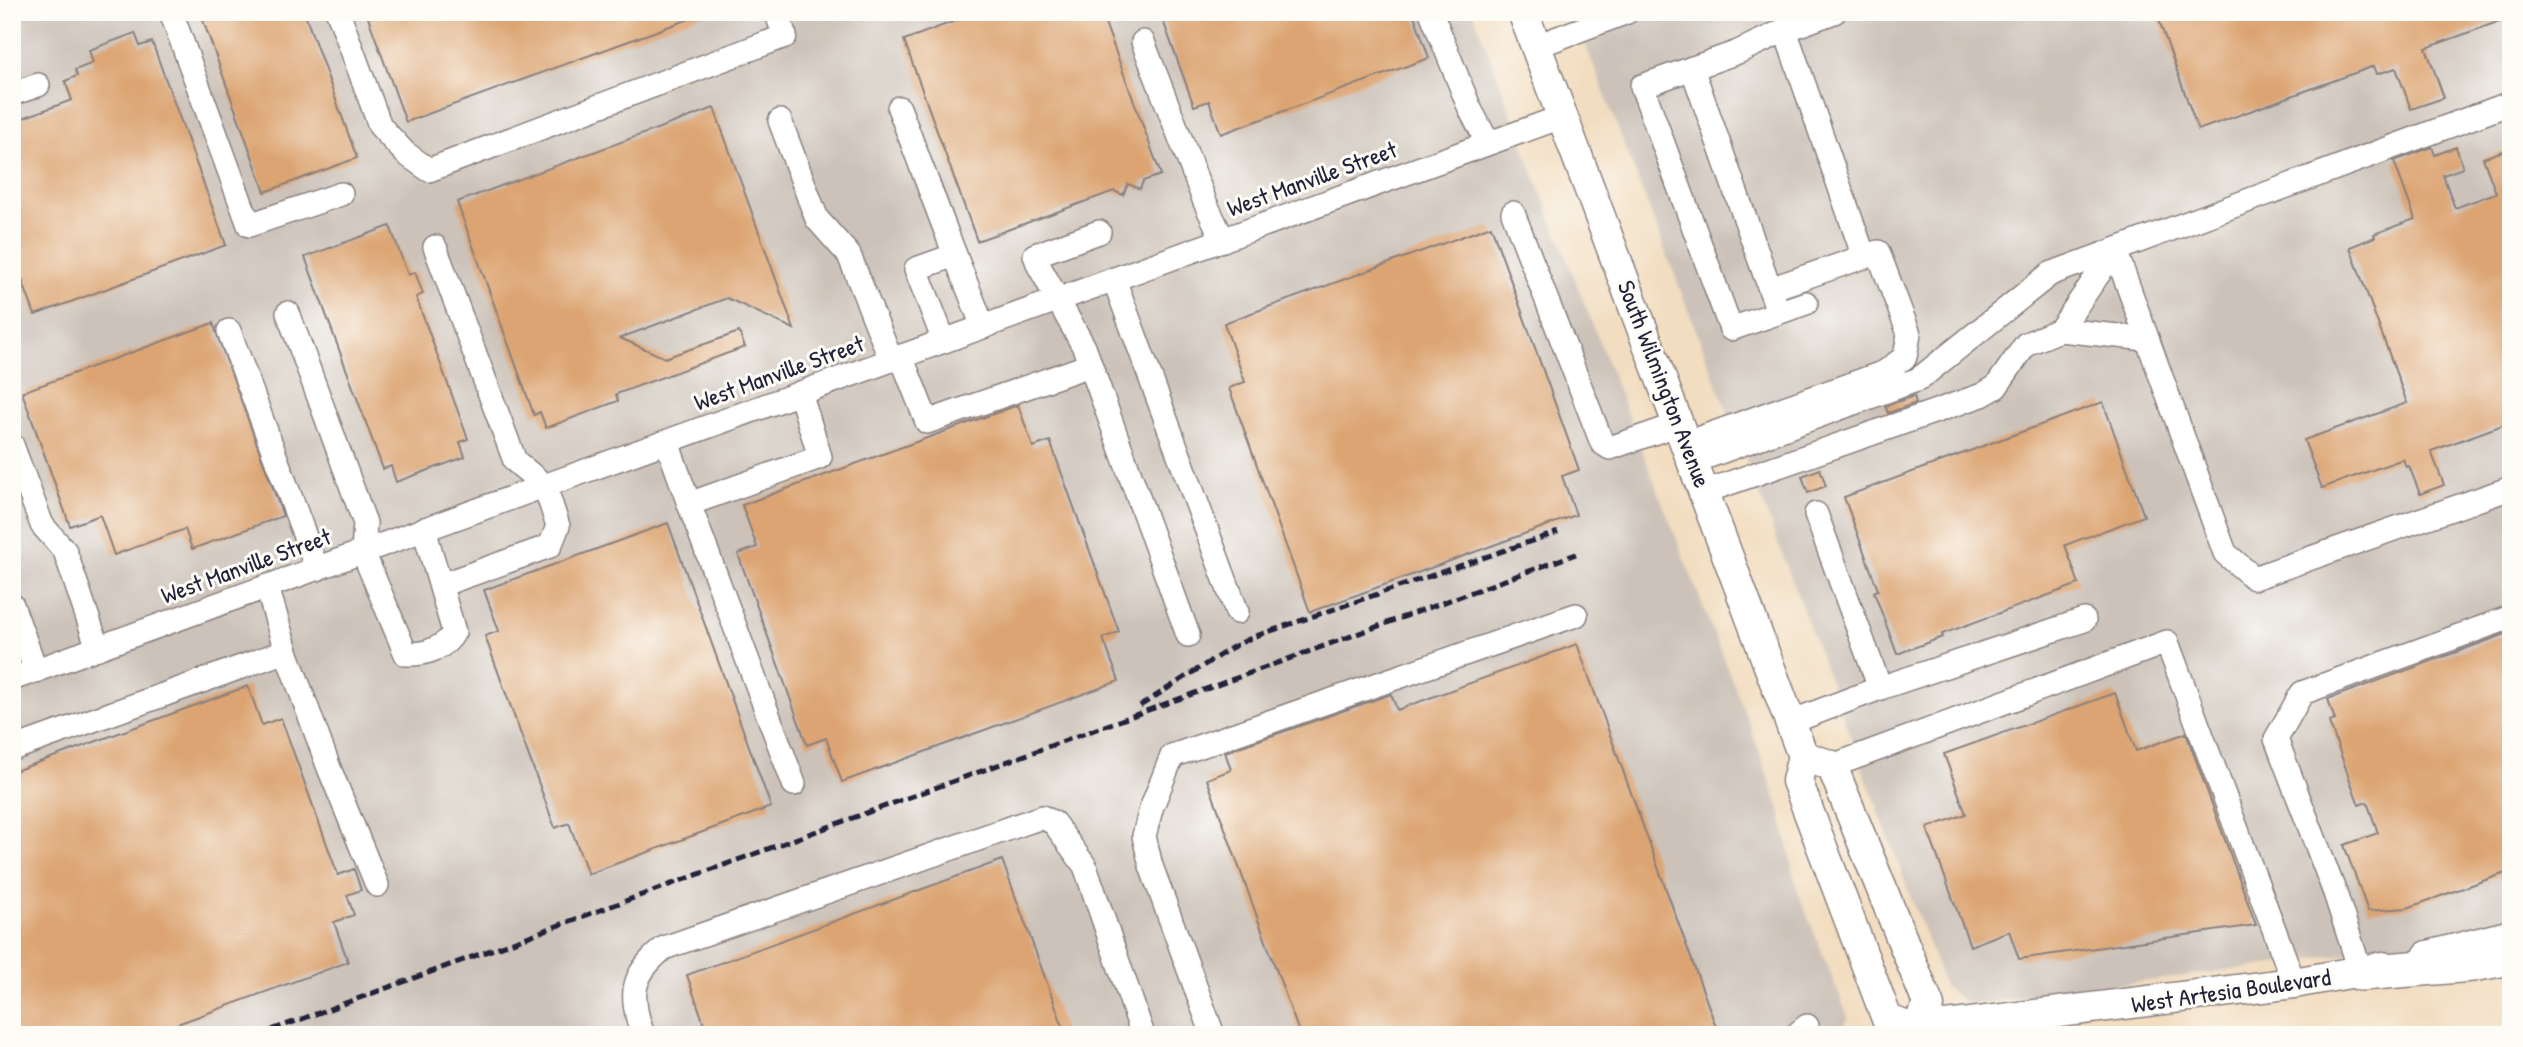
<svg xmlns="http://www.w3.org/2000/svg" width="2523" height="1047" viewBox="0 0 2523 1047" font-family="'Patrick Hand',sans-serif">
	<rect width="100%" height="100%" fill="#fdfcf7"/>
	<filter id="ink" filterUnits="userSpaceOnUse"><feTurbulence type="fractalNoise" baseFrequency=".0143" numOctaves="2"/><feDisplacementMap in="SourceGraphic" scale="14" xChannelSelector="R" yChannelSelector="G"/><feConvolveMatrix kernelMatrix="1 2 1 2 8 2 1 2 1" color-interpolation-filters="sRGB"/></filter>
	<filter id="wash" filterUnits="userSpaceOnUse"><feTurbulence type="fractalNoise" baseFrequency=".00686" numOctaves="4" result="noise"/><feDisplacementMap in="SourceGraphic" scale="28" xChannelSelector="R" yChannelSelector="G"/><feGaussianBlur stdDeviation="1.57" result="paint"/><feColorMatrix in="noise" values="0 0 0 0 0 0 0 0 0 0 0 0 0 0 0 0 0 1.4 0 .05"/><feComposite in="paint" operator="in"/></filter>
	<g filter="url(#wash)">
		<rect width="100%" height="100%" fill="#f2ddc0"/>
		<!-- industrial -->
		<g fill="#ccc2b9">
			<polygon points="12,12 1473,12 1536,180 1752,731 1780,810 1798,892 1848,1017 1841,1033 1839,1035 12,1035"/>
			<polygon points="1573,12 2511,12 2511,925 2480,936 1970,1005 1945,988 1769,519"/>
		</g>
		<g id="blocks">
			<!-- building -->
			<g fill="#dca472">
				<polygon points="200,12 304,12 357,158 265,192"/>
				<polygon points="366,12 703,12 703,14 406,122"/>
				<polygon points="979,12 1101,12 1161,175 1143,181 1140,189 1128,184 1123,195 1114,191 977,241 904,40"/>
				<polygon points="1160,12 1413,12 1429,58 1221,134 1209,101 1194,106"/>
				<polygon points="2156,12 2511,12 2511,17 2426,48 2444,98 2411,109 2396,68 2377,74 2374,66 2198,130"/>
				<polygon points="135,33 140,46 152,42 226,245 35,315 12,253 12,122 72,100 65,81 77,76 75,70 93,63 89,50"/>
				<polygon points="714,108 794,329 727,298 620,338 665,358 739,332 745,347 616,394 618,401 546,428 540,412 534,415 457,202"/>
				<polygon points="2432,147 2435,155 2456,147 2463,168 2443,175 2455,208 2496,193 2483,158 2503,151 2511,169 2511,422 2431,451 2444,485 2420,494 2409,466 2406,467 2403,459 2322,488 2304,440 2407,403 2350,247 2375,237 2374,234 2415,219 2394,161"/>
				<polygon points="390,226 408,275 415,272 423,294 416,297 468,439 460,442 465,457 396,482 391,466 383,469 305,257"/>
				<polygon points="1491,226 1579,470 1562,476 1576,515 1310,612 1229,388 1245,382 1224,323"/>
				<polygon points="213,323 283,516 192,549 185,529 114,555 100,515 70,526 22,392"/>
				<polygon points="1914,396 1916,403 1888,413 1885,406"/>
				<polygon points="2103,402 2144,516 2065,545 2079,584 1942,634 1943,637 1897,654 1874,592 1878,590 1844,497"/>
				<polygon points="1018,405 1033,447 1050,441 1119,632 1103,638 1119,681 842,782 826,738 807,745 738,554 757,547 742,505"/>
				<polygon points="1820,469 1826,486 1808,493 1802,476"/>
				<polygon points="668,523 771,807 588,874 569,823 555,828 485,636 499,631 484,590"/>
				<polygon points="2511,632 2511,871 2407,908 2368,911 2344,845 2378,833 2367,802 2359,805 2329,722 2335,720 2328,699"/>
				<polygon points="1577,644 1719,1035 1300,1035 1207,779 1231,770 1225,752 1391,694 1397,710"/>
				<polygon points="248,686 262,725 281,718 338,875 354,869 361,890 347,895 354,915 334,922 348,962 147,1035 12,1035 12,772"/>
				<polygon points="2115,693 2136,751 2186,733 2256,925 2019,959 2009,931 1970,946 1927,828 1966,814 1944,754"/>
				<polygon points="1002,860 1066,1035 708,1035 687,975"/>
			</g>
		</g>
	</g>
	<g filter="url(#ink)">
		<use href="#blocks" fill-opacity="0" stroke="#8a807e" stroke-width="2"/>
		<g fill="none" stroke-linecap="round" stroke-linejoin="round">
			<!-- minor casing -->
			<g stroke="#8a807e" stroke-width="26">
				<g id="minor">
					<polyline points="171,12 249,225 341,194"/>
					<polyline points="338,12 380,126 405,153 429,170 785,36 776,12"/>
					<polyline points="1431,12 1470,109 1488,143"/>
					<polyline points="1789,15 1785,30 1864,257"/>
					<polyline points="1143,42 1205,202 1223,240"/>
					<polyline points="1537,46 1627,12"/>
					<polyline points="1692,68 1775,303"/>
					<polyline points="12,94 38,85"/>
					<polyline points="899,108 955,255"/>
					<polyline points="780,121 817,219 849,255 891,360"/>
					<polyline points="1513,213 1602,443 1610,448 1679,424"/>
					<polyline points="1099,232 1035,255 1039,266 1084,347 1188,635"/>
					<polyline points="435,247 515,461 545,486 558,526 550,546 441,585"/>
					<polyline points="2115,250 2225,553 2254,578 2511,488"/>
					<polyline points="1114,279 1237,612"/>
					<polyline points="1806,303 1731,329 1642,86 1738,52 1785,30 1834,12"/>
					<path d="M288 313 365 523 363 552 406 654C424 655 446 648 454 632L424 529"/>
					<polyline points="2060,330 2115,250"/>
					<polyline points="229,331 317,569"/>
					<polyline points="944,341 916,269 955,255 983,327"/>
					<polyline points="901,356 927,422 1090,365"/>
					<polyline points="667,442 689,504 820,457 800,393"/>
					<polyline points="1686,443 1885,372 1905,357 1909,334 1878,252 1770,289"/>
					<polyline points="12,445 42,525 65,551 98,648"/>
					<polyline points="1693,462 1919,379 2050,274 2511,103"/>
					<polyline points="1704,492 1982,395 1996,387 2026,344 2060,330 2147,339"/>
					<polyline points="689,504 794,784"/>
					<polyline points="1816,514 1880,688"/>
					<polyline points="12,605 36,671"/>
					<polyline points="286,651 329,768 377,885"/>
					<polyline points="12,679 1564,116"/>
					<polyline points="1791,722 1880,688 2084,620"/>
					<polyline points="12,749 286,651 267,587"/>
					<polyline points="1832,766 2167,642 2294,983"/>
					<polyline points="2361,973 2335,893 2276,739 2302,693 2511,617"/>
					<path d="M643 1035C629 996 630 975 664 948L1042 817 1054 823 1085 866 1143 1035"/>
					<polyline points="1213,1035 1151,866 1144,836 1151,809 1172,756 1576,615"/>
					<polyline points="1796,1035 1807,1026"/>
				</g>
			</g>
			<!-- major casing -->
			<g stroke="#8a807e" stroke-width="33">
				<g id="major">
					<polyline points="1523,12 1803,756 1797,781 1887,1019 1914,1030 1916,1035"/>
					<polyline points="1803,756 1832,766 1929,1006 1914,1030"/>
					<polyline points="2428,956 2511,935"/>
					<polyline points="1907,1035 1914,1030 2294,983 2383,967"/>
				</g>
			</g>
			<!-- highway casing -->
			<g stroke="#8a807e" stroke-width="38">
				<polyline id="highway" points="2361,973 2472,964 2511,957"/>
			</g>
			<!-- minor -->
			<use href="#minor" stroke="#fff" stroke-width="23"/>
			<!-- major -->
			<use href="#major" stroke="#fff" stroke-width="30"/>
			<!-- highway -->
			<use href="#highway" stroke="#fff" stroke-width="35"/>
			<!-- rail -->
			<g stroke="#22223b" stroke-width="5" stroke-dasharray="10 5" stroke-linecap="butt">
				<polyline points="1140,706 1231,648 1253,637 1558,532"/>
				<polyline points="258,1035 1576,554"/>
			</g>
		</g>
	</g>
	<g text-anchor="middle" stroke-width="6" stroke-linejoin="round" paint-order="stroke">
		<!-- street labels -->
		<g font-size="24" fill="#22223b" stroke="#fdfcf7">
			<text transform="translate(1312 179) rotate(-20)" y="8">West Manville Street</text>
			<text transform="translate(779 373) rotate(-20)" y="8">West Manville Street</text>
			<text transform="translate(1664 384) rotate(69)" y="8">South Wilmington Avenue</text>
			<text transform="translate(246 566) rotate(-20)" y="8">West Manville Street</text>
			<text transform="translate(2231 991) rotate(-8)" y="8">West Artesia Boulevard</text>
		</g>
	</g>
	<!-- margin -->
	<rect width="2523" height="1047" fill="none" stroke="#fdfcf7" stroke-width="42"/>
</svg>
